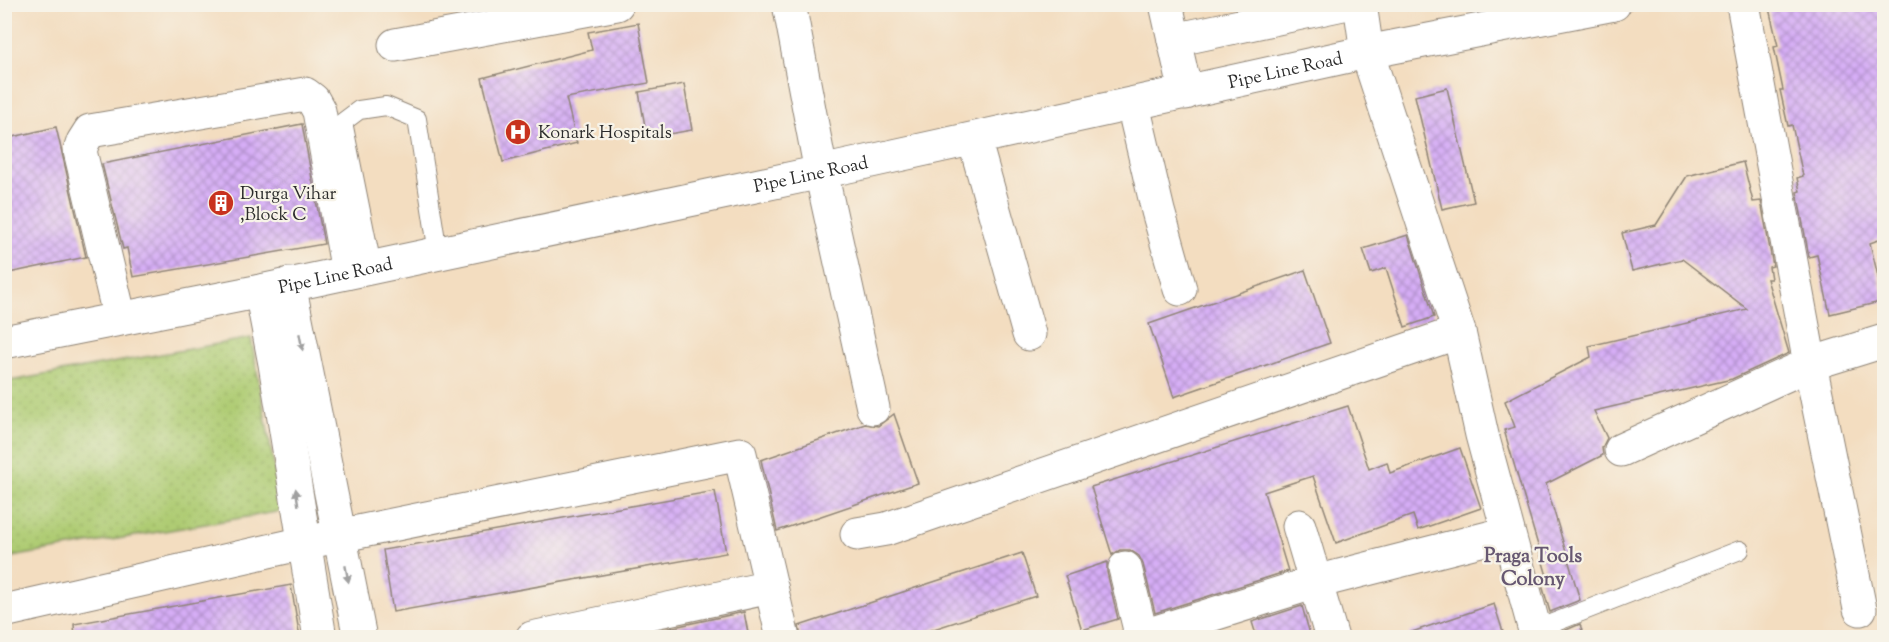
<svg xmlns="http://www.w3.org/2000/svg" width="1889" height="642" viewBox="0 0 1889 642" font-family="'Sorts Mill Goudy',serif">
	<defs>
		<pattern id="grass-dots" width="8" height="8" patternUnits="userSpaceOnUse" patternTransform="scale(1.5)"><rect width="8" height="8" fill="#afcc73"/><path d="M2 2h.1M6 6h.1" fill="none" stroke="#97af64" stroke-width="1.8" stroke-linecap="round"/></pattern>
		<pattern id="building-cross-hatch" width="8" height="8" patternUnits="userSpaceOnUse" patternTransform="scale(1.5)"><rect width="8" height="8" fill="#d6adf6"/><path d="M0 0l8 8M0 8l8-8" fill="none" stroke="#ae8dc7"/></pattern>
	</defs>
	<rect width="100%" height="100%" fill="#f7f3e8"/>
	<filter id="ink" filterUnits="userSpaceOnUse"><feTurbulence type="fractalNoise" baseFrequency=".0167" numOctaves="2"/><feDisplacementMap in="SourceGraphic" scale="12" xChannelSelector="R" yChannelSelector="G"/><feConvolveMatrix kernelMatrix="1 2 1 2 8 2 1 2 1" color-interpolation-filters="sRGB"/></filter>
	<filter id="wash" filterUnits="userSpaceOnUse"><feTurbulence type="fractalNoise" baseFrequency=".008" numOctaves="4" result="noise"/><feDisplacementMap in="SourceGraphic" scale="24" xChannelSelector="R" yChannelSelector="G"/><feGaussianBlur stdDeviation="1.35" result="paint"/><feColorMatrix in="noise" values="0 0 0 0 0 0 0 0 0 0 0 0 0 0 0 0 0 1.4 0 .05"/><feComposite in="paint" operator="in"/></filter>
	<g filter="url(#wash)">
		<rect width="100%" height="100%" fill="#f3ddc0"/>
		<!-- grass -->
		<polygon fill="url(#grass-dots)" stroke="#6d7c4f" stroke-width="1.5" points="251,338 282,511 5,558 5,382"/>
		<g id="blocks">
			<!-- building -->
			<g fill="url(#building-cross-hatch)">
				<polygon points="1768,4 1884,4 1884,238 1870,243 1884,301 1830,314 1817,255 1809,257 1797,192 1800,191 1797,178 1803,176 1792,125 1788,126 1780,90 1783,90 1774,47 1778,46"/>
				<polygon points="638,23 649,83 566,98 577,143 503,162 482,78 592,50 588,32"/>
				<polygon points="684,84 692,130 647,138 639,92"/>
				<polygon points="1447,88 1474,202 1442,209 1415,96"/>
				<polygon points="302,124 324,244 133,277 127,248 123,249 102,164"/>
				<polygon points="56,127 86,257 4,274 4,139"/>
				<polygon points="1743,162 1753,202 1761,201 1773,266 1769,267 1771,279 1767,279 1789,353 1732,379 1594,411 1607,438 1602,448 1603,455 1546,484 1580,600 1550,612 1540,578 1547,576 1504,430 1515,427 1505,401 1591,357 1589,346 1747,309 1682,259 1632,271 1622,233 1656,225 1687,176"/>
				<polygon points="1408,235 1434,317 1405,327 1386,268 1371,273 1363,249"/>
				<polygon points="1305,270 1330,343 1174,397 1149,324"/>
				<polygon points="1348,406 1369,469 1387,462 1390,473 1460,448 1481,508 1418,530 1413,515 1336,543 1313,476 1264,492 1288,571 1155,613 1143,564 1139,556 1130,550 1120,550 1112,555 1091,487"/>
				<polygon points="894,414 918,483 777,531 761,460 865,424 878,426"/>
				<polygon points="715,491 726,553 393,612 383,550"/>
				<polygon points="1022,553 1036,596 906,638 801,638 799,626"/>
				<polygon points="1107,562 1107,572 1118,619 1082,630 1065,576"/>
				<polygon points="291,585 300,638 75,638 74,624"/>
				<polygon points="1494,604 1505,638 1410,638 1409,633"/>
				<polygon points="1302,606 1311,638 1257,638 1252,622"/>
				<polygon points="744,612 749,638 647,638 646,633"/>
				<polygon points="1580,624 1584,638 1558,638 1557,634"/>
			</g>
		</g>
	</g>
	<g filter="url(#ink)">
		<use href="#blocks" fill-opacity="0" stroke="#8f8476" stroke-width="1.5"/>
		<g fill="none" stroke-linecap="round" stroke-linejoin="round">
			<!-- lane casing -->
			<g stroke="#8f8476" stroke-width="20">
				<g id="lane">
					<polyline points="372,266 343,122 359,110 386,106 417,119 438,253"/>
					<polyline points="1535,630 1740,550"/>
				</g>
			</g>
			<!-- street casing -->
			<g stroke="#8f8476" stroke-width="35">
				<g id="street">
					<polyline points="789,4 821,172 873,408"/>
					<polyline points="1166,4 1186,93"/>
					<polyline points="1360,4 1367,52 1459,332 1482,435 1537,638"/>
					<polyline points="1743,4 1810,364 1860,609"/>
					<polyline points="1174,40 1343,4"/>
					<polyline points="395,45 617,4"/>
					<polyline points="1133,105 1158,211 1180,289"/>
					<polyline points="974,139 1029,334"/>
					<polyline points="289,284 360,638"/>
					<polyline points="261,291 275,364 320,638"/>
					<polyline points="120,319 80,151 83,142 90,131 305,94 313,100 319,111 348,272"/>
					<polyline points="1621,450 1810,364 1884,341"/>
					<polyline points="1299,526 1332,638"/>
					<polyline points="857,534 886,529 1459,332"/>
					<polyline points="1125,568 1142,638"/>
					<polyline points="4,611 304,543 740,454 783,638"/>
					<polyline points="532,638 771,587"/>
					<polyline points="1137,638 1316,582 1508,533"/>
				</g>
			</g>
			<!-- secondary casing -->
			<g stroke="#8f8476" stroke-width="35">
				<g id="secondary">
					<path id="s1" d="M4 342 261 291 821 172 1367 52 1614 4"/>
				</g>
			</g>
			<!-- lane -->
			<use href="#lane" stroke="#fff" stroke-width="18"/>
			<!-- street -->
			<use href="#street" stroke="#fff" stroke-width="33"/>
			<!-- secondary -->
			<use href="#secondary" stroke="#fff" stroke-width="33"/>
		</g>
		<!-- one-way arrows -->
		<defs><path id="oneway-solid" d="M-6-.8H1V-3.2L6.5 0L1 3.2V.8H-6Z" transform="scale(1.5)"/></defs>
		<g fill="#a0a0a0">
			<use href="#oneway-solid" transform="translate(301 342) rotate(79)"/>
			<use href="#oneway-solid" transform="translate(297 497) rotate(-99)"/>
			<use href="#oneway-solid" transform="translate(347 574) rotate(79)"/>
		</g>
	</g>
	<!-- icons -->
	<defs>
		<g id="hospital-disc" transform="scale(1.35)"><circle r="9.5" fill="#c8321e" stroke="#f7f3e8"/><path d="M-5-5h3v3.5h4V-5h3V5h-3V1.5h-4V5h-3Z" fill="#fff"/></g>
		<g id="building-disc" transform="scale(1.35)"><circle r="9.5" fill="#c8321e" stroke="#f7f3e8"/><path d="M-4-6H4V6H1V3H-1V6H-4ZM-2.5-4.3h1.7v1.8h-1.7ZM.8-4.3h1.7v1.8H.8ZM-2.5-1h1.7V.8h-1.7ZM.8-1h1.7V.8H.8Z" fill="#fff"/></g>
	</defs>
	<g fill-rule="evenodd">
		<use href="#hospital-disc" x="518" y="132"/>
		<use href="#building-disc" x="221" y="203"/>
	</g>
	<g text-anchor="middle" stroke-width="4.5" stroke-linejoin="round" paint-order="stroke">
		<!-- street labels -->
		<g font-size="18" fill="#2b2b2b" stroke="#f7f3e8">
			<text dy="6" stroke="none"><textPath href="#s1" startOffset="1310">Pipe Line Road</textPath></text>
			<text dy="6" stroke="none"><textPath href="#s1" startOffset="824">Pipe Line Road</textPath></text>
			<text dy="6" stroke="none"><textPath href="#s1" startOffset="338">Pipe Line Road</textPath></text>
		</g>
		<!-- poi labels -->
		<g font-size="18" fill="#2b2b2b" stroke="#f7f3e8" text-anchor="start">
			<text x="538" y="138">Konark Hospitals</text>
			<text x="240" y="199">Durga Vihar<tspan x="240" dy="21">,Block C</tspan></text>
		</g>
		<!-- neighbourhood labels -->
		<g font-size="20" font-weight="bold" fill="#675872" stroke="#f7f3e8">
			<text x="1533" y="562">Praga Tools<tspan x="1533" dy="23">Colony</tspan></text>
		</g>
	</g>
	<!-- margin -->
	<rect width="1889" height="642" fill="none" stroke="#f7f3e8" stroke-width="24"/>
</svg>
